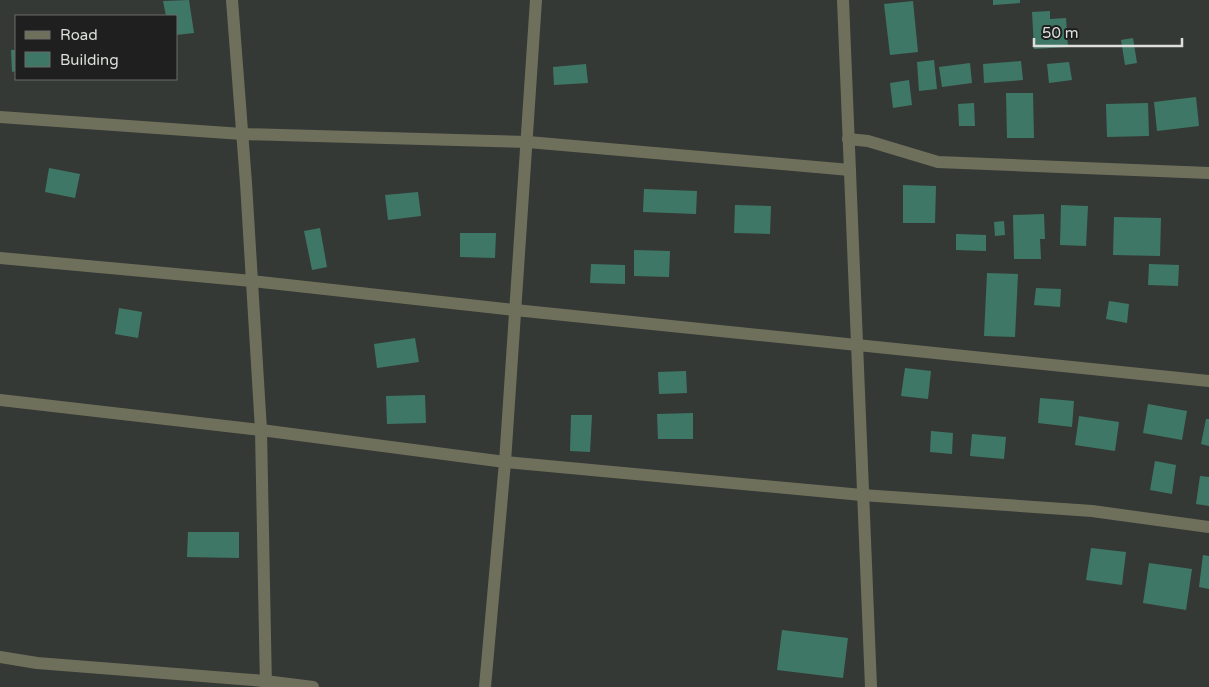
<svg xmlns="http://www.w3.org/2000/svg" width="1209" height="687" viewBox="0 0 1209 687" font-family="'Varela Round',sans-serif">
	<rect width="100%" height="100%" fill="#353935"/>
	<!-- building -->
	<g fill="#3f7767">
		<polygon points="189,0 194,33 176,35 176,16 166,16 163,1"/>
		<polygon points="993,0 1020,0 1020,3 993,5"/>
		<polygon points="913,1 918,52 890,55 884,4"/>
		<polygon points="1050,11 1050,19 1066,18 1068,47 1034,49 1032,12"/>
		<polygon points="1133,38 1137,63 1125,65 1121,40"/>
		<polygon points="11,50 16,50 16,71 12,72"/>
		<polygon points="934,60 937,89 919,91 917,62"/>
		<polygon points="1021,61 1023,80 984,83 983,64"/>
		<polygon points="1069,62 1072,80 1049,83 1047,64"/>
		<polygon points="970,63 972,83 942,87 939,67"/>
		<polygon points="586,64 588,83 554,85 553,67"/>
		<polygon points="909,80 912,105 893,108 890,83"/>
		<polygon points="1006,93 1033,93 1034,138 1007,138"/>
		<polygon points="1196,97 1199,126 1157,131 1154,102"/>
		<polygon points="974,103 975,126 959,126 958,104"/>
		<polygon points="1148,103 1149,136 1107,137 1106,104"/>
		<polygon points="49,168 80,174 75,198 45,192"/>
		<polygon points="903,185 936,186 935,223 903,223"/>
		<polygon points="644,189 697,191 696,214 643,212"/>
		<polygon points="418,192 421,216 388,220 385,195"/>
		<polygon points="735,205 771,206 770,234 734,233"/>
		<polygon points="1061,205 1088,206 1086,246 1060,245"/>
		<polygon points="1044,214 1045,239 1040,239 1041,259 1014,259 1013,215"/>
		<polygon points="1114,217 1161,218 1160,256 1113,255"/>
		<polygon points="1004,221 1005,235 995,236 994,222"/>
		<polygon points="320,228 327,267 312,270 304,231"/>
		<polygon points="460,233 496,233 495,258 460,257"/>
		<polygon points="956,234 986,235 986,251 956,250"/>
		<polygon points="634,250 670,251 669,277 634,276"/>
		<polygon points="591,264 625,265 625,284 590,283"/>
		<polygon points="1149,264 1179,265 1178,286 1148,285"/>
		<polygon points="987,273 1018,274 1015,337 984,336"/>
		<polygon points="1036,288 1061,289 1060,307 1034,305"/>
		<polygon points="1109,301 1129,304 1127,323 1106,319"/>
		<polygon points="119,308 142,312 138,338 115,334"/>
		<polygon points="415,338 419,362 377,368 374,344"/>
		<polygon points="905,368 931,371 928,399 901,396"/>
		<polygon points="686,371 687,393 659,394 658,372"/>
		<polygon points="425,395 426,423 387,424 386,396"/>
		<polygon points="1040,398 1074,401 1072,427 1038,423"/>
		<polygon points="1148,404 1187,411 1182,440 1143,433"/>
		<polygon points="693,413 693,439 658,439 657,414"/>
		<polygon points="571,415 592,415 590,452 570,451"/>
		<polygon points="1079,416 1119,422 1115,451 1075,445"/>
		<polygon points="1206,419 1209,419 1209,446 1201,444"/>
		<polygon points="931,431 953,433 952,454 930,452"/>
		<polygon points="972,434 1006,437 1004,459 970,456"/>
		<polygon points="1155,461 1176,465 1172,494 1150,490"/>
		<polygon points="1200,476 1209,477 1209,506 1196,504"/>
		<polygon points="188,532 239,532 239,558 187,557"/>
		<polygon points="1091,548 1126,552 1122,585 1086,580"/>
		<polygon points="1203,555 1209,556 1209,589 1199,587"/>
		<polygon points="1149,563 1192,569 1186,610 1143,603"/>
		<polygon points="782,630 848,638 843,678 777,670"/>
	</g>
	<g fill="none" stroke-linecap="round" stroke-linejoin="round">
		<!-- street -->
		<g stroke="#6f705c" stroke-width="12">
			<polyline points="232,0 246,183 261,430 266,687"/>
			<polyline points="843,0 871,687"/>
			<polyline points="0,117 242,134 528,142 850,170"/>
			<polyline points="848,139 868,141 938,162 1209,173"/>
			<polyline points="0,258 252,281 515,310 1209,381"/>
			<polyline points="0,400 261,430 505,462 862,495 1092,511 1209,527"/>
			<polyline points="0,657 37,663 265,681 313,687"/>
			<polyline points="485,687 505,462 536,0"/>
		</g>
	</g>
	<!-- legend -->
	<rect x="15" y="15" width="162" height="65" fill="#1e1f1e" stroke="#6a6c6a"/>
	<rect x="25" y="31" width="25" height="8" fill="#6f705c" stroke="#6a6c6a"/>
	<text x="60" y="40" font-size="15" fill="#dddfdd">Road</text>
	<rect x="25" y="52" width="25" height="15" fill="#3f7767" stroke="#6a6c6a"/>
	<text x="60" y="65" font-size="15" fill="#dddfdd">Building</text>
	<!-- scale -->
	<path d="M1034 38v8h148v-8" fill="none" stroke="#dddfdd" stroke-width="2.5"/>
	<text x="1042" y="38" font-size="15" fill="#dddfdd" stroke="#1e1f1e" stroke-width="4" paint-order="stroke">50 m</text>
</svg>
